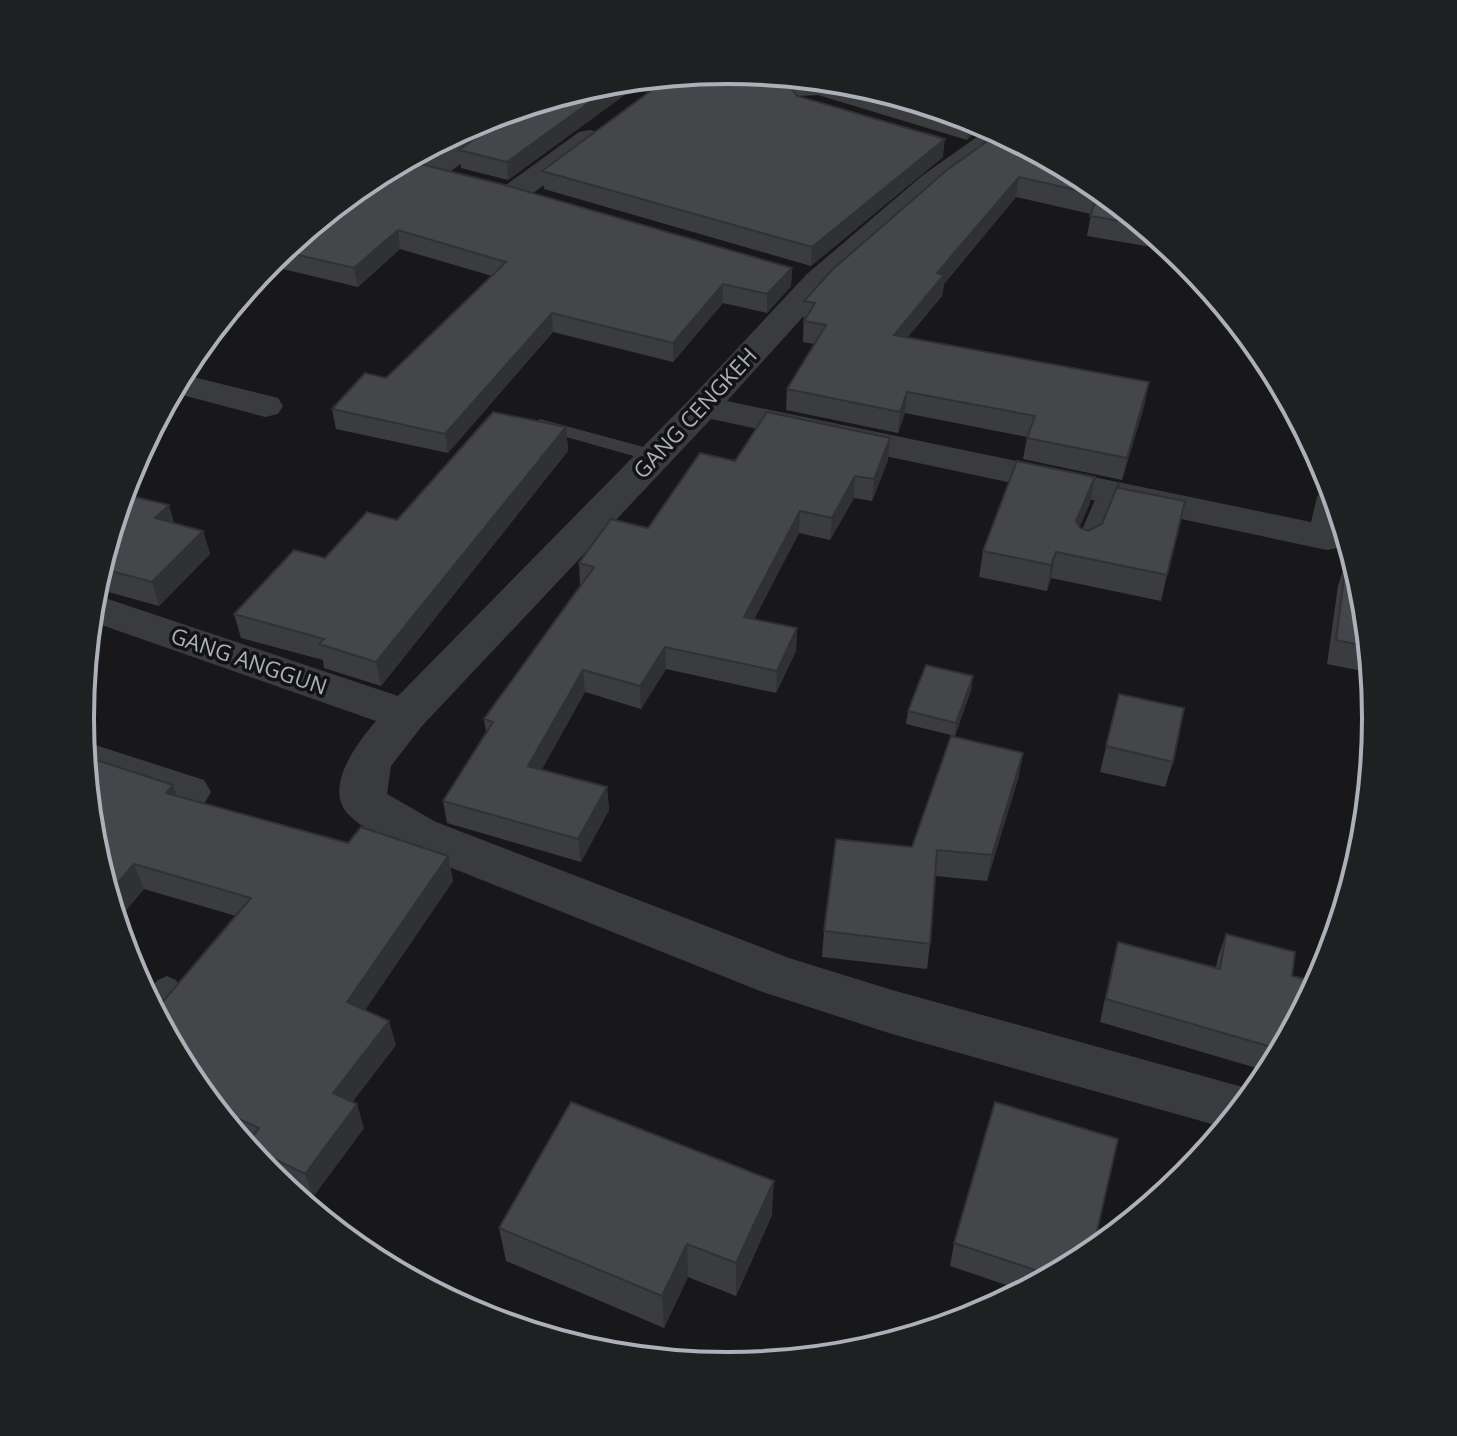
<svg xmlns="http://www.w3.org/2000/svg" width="1457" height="1436" viewBox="0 0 1457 1436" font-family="'Open Sans',sans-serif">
	<rect width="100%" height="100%" fill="#18181a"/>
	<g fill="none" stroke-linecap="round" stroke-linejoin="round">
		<!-- lane -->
		<g fill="#393b3f" fill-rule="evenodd">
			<polygon points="540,419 662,452 664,456 655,462 534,428 531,424"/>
			<polygon points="1107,487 1116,493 1094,548 1084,554 1077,552 1074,548 1098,493"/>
			<polygon points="167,976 176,980 180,987 156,1014 145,994 158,980"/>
		</g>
		<!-- street -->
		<g fill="#393b3f" fill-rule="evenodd">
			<polygon points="509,111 516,112 520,118 516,124 440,179 430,182 420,179 415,173 420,167 490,116"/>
			<path d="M991 127 1012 138 943 187 829 288 727 401 1311 522 1317 497 1323 489 1332 486 1347 536 1341 547 1327 550 711 419 422 726 391 766 387 794 436 822 789 958 892 990 1257 1091 1226 1128 892 1034 760 991 402 848C386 838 362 829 349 815 322 788 358 742 376 721L90 621 93 594 398 696 690 399 807 274 923 175Z"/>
			<polygon points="589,130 599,132 603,138 599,144 525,199 514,202 503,199 499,193 503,187 579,132"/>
			<polygon points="181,374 278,398 283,406 278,414 265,417 171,392"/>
			<polygon points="83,741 204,780 211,792 204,804 188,809 86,775"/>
		</g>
	</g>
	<!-- wall -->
	<g fill="#3b3c40">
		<polygon points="729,70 855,83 977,120 967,140 818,95 799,96 943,157 811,266 544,189 542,171 716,75"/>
		<polygon points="696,75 630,91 508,180 461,168 459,150 515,109"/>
		<polygon points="481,119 425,160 411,156"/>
		<polygon points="947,170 1089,179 1175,251 1087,236 1091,214 1016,197 944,284 942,296 907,338 1145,403 1122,480 1023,459 1027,437 905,413 898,433 786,410 787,389 814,344 803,342 804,301"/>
		<polygon points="369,179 792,268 791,286 767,313 723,303 673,362 553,332 448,453 336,429 332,409 386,378 492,276 400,249 358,287 266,265 271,259"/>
		<polygon points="566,427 568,451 381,686 324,668 323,660 241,638 234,614 325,558"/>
		<polygon points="890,438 888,460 872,501 854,498 830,540 799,533 754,619 797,628 796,651 776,693 666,669 641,709 585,692 541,770 607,787 609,810 581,862 447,823 443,801 486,733 484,719 580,585 579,563 648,528 735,461"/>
		<polygon points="1118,488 1167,575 1161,601 1051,578 1047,591 979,577 983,551 1090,503 1079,528 1088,531 1102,524"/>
		<polygon points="123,494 174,523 203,531 210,554 159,606 101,590 93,591"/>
		<polygon points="1346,562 1364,592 1372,673 1327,664 1338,586"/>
		<polygon points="973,676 971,690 955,736 906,724 908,711"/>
		<polygon points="1119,694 1173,762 1165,787 1100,772"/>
		<polygon points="1023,753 1018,779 987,881 935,876 930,944 927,969 822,957 824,931 912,847"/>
		<polygon points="177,796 348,843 448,856 453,881 365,1010 396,1045 352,1102 364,1128 313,1197 270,1176 246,1147 246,1145 248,1142 239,1139 189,1078 236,916 144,889 116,922 93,844"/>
		<polygon points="1226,934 1292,976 1318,982 1270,1072 1100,1022 1112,965 1118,942 1216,967 1218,957"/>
		<polygon points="772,1215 736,1296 688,1277 664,1328 506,1261 499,1228"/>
		<polygon points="954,1243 1088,1257 1024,1291 950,1266"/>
	</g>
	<!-- shaded-wall -->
	<g fill="#303134">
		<polygon points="701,73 696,75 630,91 508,180 507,162 619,81"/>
		<polygon points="974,118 985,124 967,140 969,122"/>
		<polygon points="481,119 425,160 424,150"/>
		<polygon points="945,139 943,157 811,266 812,247"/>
		<polygon points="1019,177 1016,197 944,284 942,296 892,356 894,335 937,273"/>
		<polygon points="398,230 400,249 358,287 354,268"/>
		<polygon points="792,268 791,286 767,313 767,294"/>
		<polygon points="723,284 723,303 673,362 673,343"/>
		<polygon points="552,313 553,332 448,453 445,434"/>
		<polygon points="1149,382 1145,403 1122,480 1127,458"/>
		<polygon points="907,392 905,413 898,433 900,412"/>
		<polygon points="566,427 568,451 381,686 376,662"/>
		<polygon points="890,438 888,460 872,501 874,479"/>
		<polygon points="855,476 854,498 830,540 832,518"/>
		<polygon points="1095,477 1090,503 1071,547 1076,521"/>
		<polygon points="169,505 176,529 155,518"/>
		<polygon points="800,511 799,533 744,639 744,617"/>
		<polygon points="203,531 210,554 159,606 152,582"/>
		<polygon points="1056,552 1051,578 1047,591 1051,565"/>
		<polygon points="97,579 101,590 93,591"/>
		<polygon points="797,628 796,651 776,693 777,671"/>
		<polygon points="665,647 666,669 641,709 640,686"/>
		<polygon points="583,670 585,692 531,789 528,766"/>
		<polygon points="973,676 971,690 955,736 956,723"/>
		<polygon points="1023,753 1018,779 987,881 992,855"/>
		<polygon points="173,785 182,810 166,793"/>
		<polygon points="607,787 609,810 581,862 578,839"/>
		<polygon points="448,856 453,881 354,1026 347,1002"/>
		<polygon points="134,864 144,889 116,922 108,894"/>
		<polygon points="389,1021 396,1045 341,1117 333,1093"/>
		<polygon points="357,1104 364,1128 313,1197 305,1174"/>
		<polygon points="774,1181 772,1215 736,1296 736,1263"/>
		<polygon points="687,1244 688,1277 664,1328 662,1296"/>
	</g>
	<!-- building -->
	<g fill="#45464a" stroke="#303134" stroke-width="2">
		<polygon points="725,70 812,78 795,79 791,88 797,96 945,139 812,247 542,171 652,90 716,75"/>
		<polygon points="824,79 855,83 974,118 969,122"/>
		<polygon points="619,81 507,162 459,150 515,109 603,82"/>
		<polygon points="1000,132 1089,179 1144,225 1090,216 1098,195 1019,177 937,273 944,275 894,335 1149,382 1127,458 1027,438 1035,416 907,392 900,412 787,389 826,325 804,321 815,303 804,301 832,270 947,170"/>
		<polygon points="404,160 501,184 792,268 767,294 723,284 673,343 552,313 445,434 332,409 365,373 386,378 506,262 398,230 354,268 281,251 369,179"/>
		<polygon points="493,412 566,427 376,662 319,644 324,639 234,614 294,550 325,558 367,512 397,520"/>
		<polygon points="767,412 890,438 874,479 855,476 832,518 800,511 744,617 797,628 777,671 665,647 640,686 583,670 528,766 607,787 578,839 443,801 493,722 484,719 594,567 579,563 611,519 648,528 700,453 735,461"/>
		<polygon points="1017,461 1095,477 1076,521 1080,528 1088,531 1102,524 1119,482 1118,488 1185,501 1167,575 1056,552 1051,565 983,551"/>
		<polygon points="123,494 169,505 155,518 203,531 152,582 100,568"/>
		<polygon points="1346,562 1356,564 1364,592 1369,647 1336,640"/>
		<polygon points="926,665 973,676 956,723 908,711"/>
		<polygon points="1119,694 1184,708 1173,762 1106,746"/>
		<polygon points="951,736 1023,753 992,855 937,850 930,944 824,931 836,839 912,847"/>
		<polygon points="84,756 173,785 166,793 348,843 361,827 448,856 347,1002 389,1021 333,1093 357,1104 305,1174 246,1145 259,1128 214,1108 189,1078 154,1012 251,898 134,864 108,894 93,844"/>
		<polygon points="1226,934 1295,952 1292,976 1318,982 1285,1044 1284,1044 1282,1050 1106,999 1118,942 1220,969"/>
		<polygon points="571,1102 774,1181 736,1263 687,1244 662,1296 499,1228"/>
		<polygon points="995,1102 1118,1139 1092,1253 1053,1276 954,1243"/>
	</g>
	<g text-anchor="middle" stroke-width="7" stroke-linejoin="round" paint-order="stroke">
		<!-- street labels -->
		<g font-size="22" fill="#abb0b9" stroke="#131315">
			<text transform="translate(695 413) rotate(-47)" y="8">GANG CENGKEH</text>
			<text transform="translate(249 661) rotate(19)" y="8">GANG ANGGUN</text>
		</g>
	</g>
	<!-- crop -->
	<path d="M0 0H1457V1436H0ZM94 718a634 634 0 1 1 1268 0a634 634 0 1 1-1268 0Z" fill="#1f2022" fill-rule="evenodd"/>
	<path fill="none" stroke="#abb0b9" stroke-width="4" d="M94 718a634 634 0 1 1 1268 0a634 634 0 1 1-1268 0Z"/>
</svg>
